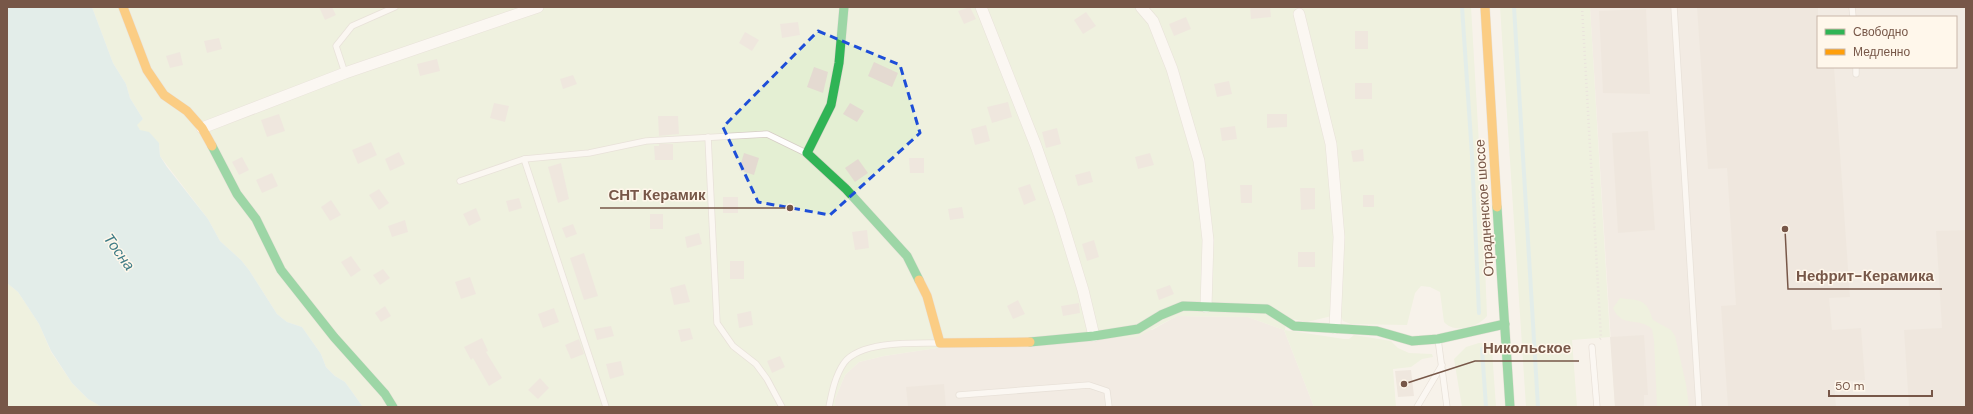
<svg xmlns="http://www.w3.org/2000/svg" width="1973" height="414" viewBox="0 0 1973 414" font-family="'DM Sans',sans-serif">
	<rect width="100%" height="100%" fill="#f7f2ea"/>
	<!-- industrial -->
	<g fill="#ebe2db" fill-rule="evenodd">
		<path d="M1590 7H1966V407H1615ZM1818 17H1956V67H1818Z"/>
		<polygon points="1177,316 1248,317 1284,330 1314,407 835,407 835,399 845,375 859,362 884,356 937,348 1152,330"/>
	</g>
	<!-- green -->
	<g fill="#e4efd3">
		<path d="M92 7H1471L1483 212 1487 316C1479 327 1454 334 1444 322L1440 292 1430 287 1421 286 1415 293 1407 325 1351 324 1343 321 1340 314 1307 322 1287 318 1285 330 1344 339H1349L1354 335 1391 341 1398 348 1409 353 1432 354 1433 357 1422 359 1411 367 1393 369 1396 407H1314L1284 330 1248 317 1177 316 1137 337 937 348 884 356 859 362 845 375 835 399V407H363L345 382 335 376 326 367 321 354 302 327 287 322 277 314 249 270 241 260 220 241 208 219 160 156 159 143 140 130 136 125 143 119 130 98 126 84 113 63Z"/>
		<polygon points="1500,7 1590,7 1610,337 1572,340 1577,407 1526,407"/>
		<polygon points="7,283 18,292 24,301 39,324 51,352 72,383 88,399 102,407 7,407"/>
		<path d="M1620 298C1641 301 1646 298 1653 320L1671 330 1675 336 1686 384 1689 407H1657L1654 340 1652 329C1638 316 1622 329 1613 308Z"/>
		<polygon points="1479,343 1488,343 1492,350 1496,407 1462,407 1454,359 1466,347"/>
	</g>
	<!-- water -->
	<polygon fill="#cae7e9" points="7,7 92,7 113,63 126,84 130,98 143,119 137,125 140,130 149,132 159,143 160,156 167,167 208,219 220,241 241,260 249,270 277,314 287,322 302,327 321,354 326,367 335,376 345,382 363,407 102,407 88,399 72,383 51,351 39,324 24,301 18,292 7,283"/>
	<g fill="none" stroke-linecap="round" stroke-linejoin="round">
		<!-- stream -->
		<g stroke="#cae7e9" stroke-width="4">
			<polyline points="1462,7 1472,155 1479,313"/>
			<polyline points="1514,7 1538,407"/>
			<polyline points="1482,349 1486,407"/>
		</g>
	</g>
	<!-- building -->
	<g fill="#e4dad1">
		<polygon points="319,7 332,7 336,15 325,20"/>
		<polygon points="970,7 976,19 964,24 958,11"/>
		<polygon points="1250,7 1270,7 1271,17 1251,19"/>
		<polygon points="1697,7 1818,7 1818,67 1834,67 1850,297 1829,298 1832,330 1861,328 1865,380 1834,382 1836,407 1728,407 1721,306 1736,305 1727,168 1708,169"/>
		<polygon points="1646,9 1650,94 1603,93 1599,11"/>
		<polygon points="1086,12 1096,26 1083,34 1074,20"/>
		<polygon points="1186,17 1191,29 1174,36 1169,24"/>
		<polygon points="798,22 800,35 782,38 780,24"/>
		<rect x="1355" y="31" width="13" height="18"/>
		<polygon points="745,32 759,40 752,51 739,43"/>
		<polygon points="219,38 222,49 207,53 204,41"/>
		<polygon points="180,52 183,65 170,68 166,56"/>
		<polygon points="437,59 440,71 420,76 417,64"/>
		<polygon points="874,62 898,73 892,87 868,76"/>
		<polygon points="814,67 828,72 823,93 807,87"/>
		<polygon points="573,75 577,84 563,89 560,79"/>
		<polygon points="1229,81 1232,94 1217,97 1214,84"/>
		<rect x="1355" y="83" width="17" height="16"/>
		<polygon points="1008,102 1012,117 992,123 987,107"/>
		<polygon points="494,103 509,106 505,122 490,118"/>
		<polygon points="850,103 864,111 857,122 843,114"/>
		<polygon points="279,114 285,131 267,137 261,120"/>
		<polygon points="1267,114 1287,114 1287,127 1267,128"/>
		<polygon points="658,116 678,116 679,134 659,136"/>
		<polygon points="986,125 990,141 975,145 971,129"/>
		<polygon points="1235,126 1237,139 1222,141 1220,128"/>
		<polygon points="1057,128 1061,144 1046,148 1042,132"/>
		<polygon points="1648,131 1655,230 1618,233 1612,133"/>
		<polygon points="371,142 377,155 358,164 352,150"/>
		<polygon points="659,144 673,144 673,160 655,160 654,146 659,146"/>
		<polygon points="1363,149 1364,161 1353,162 1351,151"/>
		<polygon points="399,152 405,164 390,171 385,159"/>
		<polygon points="744,153 759,158 754,175 739,170"/>
		<polygon points="1150,153 1154,165 1138,169 1135,157"/>
		<polygon points="242,157 249,170 239,175 232,162"/>
		<polygon points="909,158 924,158 924,173 910,173"/>
		<polygon points="858,159 868,173 855,182 845,168"/>
		<polygon points="561,163 569,199 558,203 548,167"/>
		<polygon points="1090,171 1093,182 1078,186 1075,175"/>
		<polygon points="272,173 278,186 262,193 256,180"/>
		<polygon points="1030,184 1036,200 1024,205 1018,188"/>
		<polygon points="1240,185 1252,185 1252,203 1241,203"/>
		<polygon points="1300,188 1315,188 1315,209 1301,210"/>
		<polygon points="379,189 389,203 379,210 369,195"/>
		<rect x="1363" y="195" width="11" height="12"/>
		<rect x="723" y="197" width="15" height="16"/>
		<polygon points="519,198 522,208 509,212 506,201"/>
		<polygon points="331,200 341,215 330,221 321,207"/>
		<polygon points="962,207 964,218 950,220 948,209"/>
		<polygon points="476,208 481,220 469,226 463,214"/>
		<rect x="650" y="214" width="13" height="15"/>
		<polygon points="405,220 408,232 392,237 388,226"/>
		<polygon points="573,224 577,234 566,238 562,228"/>
		<polygon points="867,230 869,248 855,250 852,232"/>
		<polygon points="1966,230 1966,407 1909,407 1904,330 1942,328 1936,231"/>
		<polygon points="699,233 702,244 687,248 685,237"/>
		<polygon points="1094,240 1099,257 1087,261 1082,244"/>
		<rect x="1298" y="252" width="17" height="15"/>
		<polygon points="584,253 598,296 584,300 570,258"/>
		<polygon points="351,256 361,270 351,277 341,262"/>
		<rect x="730" y="261" width="14" height="18"/>
		<polygon points="383,269 390,278 380,285 373,275"/>
		<polygon points="470,277 476,294 461,299 455,282"/>
		<polygon points="685,284 690,302 674,305 670,288"/>
		<polygon points="1170,285 1174,294 1159,300 1156,290"/>
		<polygon points="1018,300 1025,314 1013,319 1007,306"/>
		<polygon points="1079,303 1080,313 1063,316 1061,306"/>
		<polygon points="385,306 391,316 381,322 375,313"/>
		<polygon points="554,308 559,322 543,328 538,314"/>
		<polygon points="751,311 753,325 739,328 737,314"/>
		<polygon points="611,326 614,336 597,340 594,329"/>
		<polygon points="690,328 693,339 681,342 678,330"/>
		<polygon points="1644,335 1648,395 1644,395 1644,407 1615,407 1610,337"/>
		<polygon points="482,338 488,351 486,352 502,378 489,386 473,358 471,360 464,347"/>
		<polygon points="579,339 584,354 571,359 565,345"/>
		<polygon points="780,356 785,367 772,373 767,361"/>
		<polygon points="621,361 624,375 610,379 606,364"/>
		<polygon points="1411,370 1414,396 1398,397 1395,371"/>
		<polygon points="540,378 549,388 538,399 528,390"/>
		<polygon points="944,384 946,407 908,407 906,387"/>
	</g>
	<g fill="none" stroke-linecap="round" stroke-linejoin="round">
		<!-- lane casing -->
		<g stroke="#d6cdc6" stroke-width="7">
			<g id="lane">
				<polyline points="1674,7 1699,407"/>
				<polyline points="1852,7 1853,17"/>
				<polyline points="1856,67 1856,74"/>
				<polyline points="345,73 336,46 352,26 395,7"/>
				<polyline points="708,137 717,323 733,346 756,364 767,379 782,407"/>
				<polyline points="524,159 606,407"/>
				<polyline points="460,181 524,159 589,153 646,141 767,134 806,153"/>
				<polyline points="1438,339 1447,407"/>
				<polyline points="1592,347 1597,407"/>
				<polyline points="959,395 1089,385 1107,391 1109,407"/>
				<path d="M829 407C832 392 835 376 844 363 860 341 913 343 938 343"/>
				<polyline points="1417,407 1442,365"/>
			</g>
		</g>
		<!-- street casing -->
		<g stroke="#d6cdc6" stroke-width="12">
			<g id="street">
				<polyline points="981,7 1036,146 1060,215 1083,290 1094,336"/>
				<polyline points="1141,7 1153,21 1172,69 1199,161 1208,240 1206,307"/>
				<polyline points="1299,14 1331,144 1339,237 1335,328"/>
				<polyline points="202,128 345,73 538,7"/>
			</g>
		</g>
		<!-- fast casing -->
		<g stroke="#d7cdc6" stroke-width="10">
			<g id="fast">
				<polyline points="844,7 839,63 831,105 807,153 846,189 907,256 919,280"/>
				<polyline points="212,146 237,194 256,219 281,270 334,337 385,394 393,407"/>
				<polyline points="1497,207 1510,407"/>
				<polyline points="1030,342 1094,336 1138,329 1161,315 1183,306 1267,309 1294,326 1377,331 1412,341 1438,339 1505,324"/>
			</g>
		</g>
		<!-- slow casing -->
		<g stroke="#d7cdc6" stroke-width="10">
			<g id="slow">
				<polyline points="123,7 147,70 164,95 187,111 202,128 212,146"/>
				<polyline points="1485,7 1497,207"/>
				<polyline points="919,280 927,296 940,343 1030,342"/>
			</g>
		</g>
		<!-- path -->
		<polyline stroke="#dad1cd" stroke-width="2.5" stroke-dasharray="1 3" stroke-linecap="butt" points="1582,7 1601,338 1598,341"/>
		<!-- lane -->
		<use href="#lane" stroke="#fefdfc" stroke-width="5.5"/>
		<!-- street -->
		<use href="#street" stroke="#fefdfc" stroke-width="11"/>
		<!-- fast -->
		<use href="#fast" stroke="#30b455" stroke-width="9"/>
		<!-- slow -->
		<use href="#slow" stroke="#ff9f0a" stroke-width="9"/>
	</g>
	<!-- marked area -->
	<path d="M0 0H1973V414H0ZM818 31 900 65 920 133 830 215 758 202 723 127Z" fill="#f7f2ea" fill-opacity=".55" fill-rule="evenodd"/>
	<path fill="none" stroke="#1d4ed8" stroke-width="3" stroke-dasharray="8 5" stroke-linejoin="round" d="M818 31 900 65 920 133 830 215 758 202 723 127Z"/>
	<g text-anchor="middle" stroke-width="3" stroke-linejoin="round" paint-order="stroke">
		<!-- street labels -->
		<g font-size="14" fill="#775748" stroke="#fff7eb">
			<text transform="translate(1484 208) rotate(-94)" y="5">Отрадненское шоссе</text>
		</g>
		<!-- water labels -->
		<g font-size="15" font-style="italic" fill="#3e7b85" stroke="#fff7eb">
			<text transform="translate(119 252) rotate(54)" y="5">Тосна</text>
		</g>
	</g>
	<!-- callouts -->
	<path fill="none" stroke="#775748" stroke-width="1.5" d="M790 208L714 208H600M1785 229L1788 289H1942M1404 384L1475 361H1579"/>
	<g fill="#775748" stroke="#fff7eb" stroke-width="1.5">
		<circle cx="790" cy="208" r="4"/>
		<circle cx="1785" cy="229" r="4"/>
		<circle cx="1404" cy="384" r="4"/>
	</g>
	<g font-size="15" text-anchor="middle" font-weight="bold" fill="#775748" stroke="#fff7eb" stroke-width="3" stroke-linejoin="round" paint-order="stroke">
		<text x="657" y="200">СНТ Керамик</text>
		<text x="1865" y="281">Нефрит-Керамика</text>
		<text x="1527" y="353">Никольское</text>
	</g>
	<!-- border -->
	<rect width="1973" height="414" fill="none" stroke="#775748" stroke-width="16"/>
	<!-- legend -->
	<rect x="1817" y="16" width="140" height="52" fill="#fff7eb" stroke="#c9b7aa"/>
	<rect x="1825" y="29" width="20" height="6" fill="#30b455" stroke="#c9b7aa"/>
	<text x="1853" y="36" font-size="12" fill="#775748">Свободно</text>
	<rect x="1825" y="49" width="20" height="6" fill="#ff9f0a" stroke="#c9b7aa"/>
	<text x="1853" y="56" font-size="12" fill="#775748">Медленно</text>
	<!-- scale -->
	<path d="M1829 390v6h103v-6" fill="none" stroke="#775748" stroke-width="2"/>
	<text x="1835" y="390" font-size="12" fill="#775748" stroke="#fff7eb" stroke-width="3" paint-order="stroke">50 m</text>
</svg>
